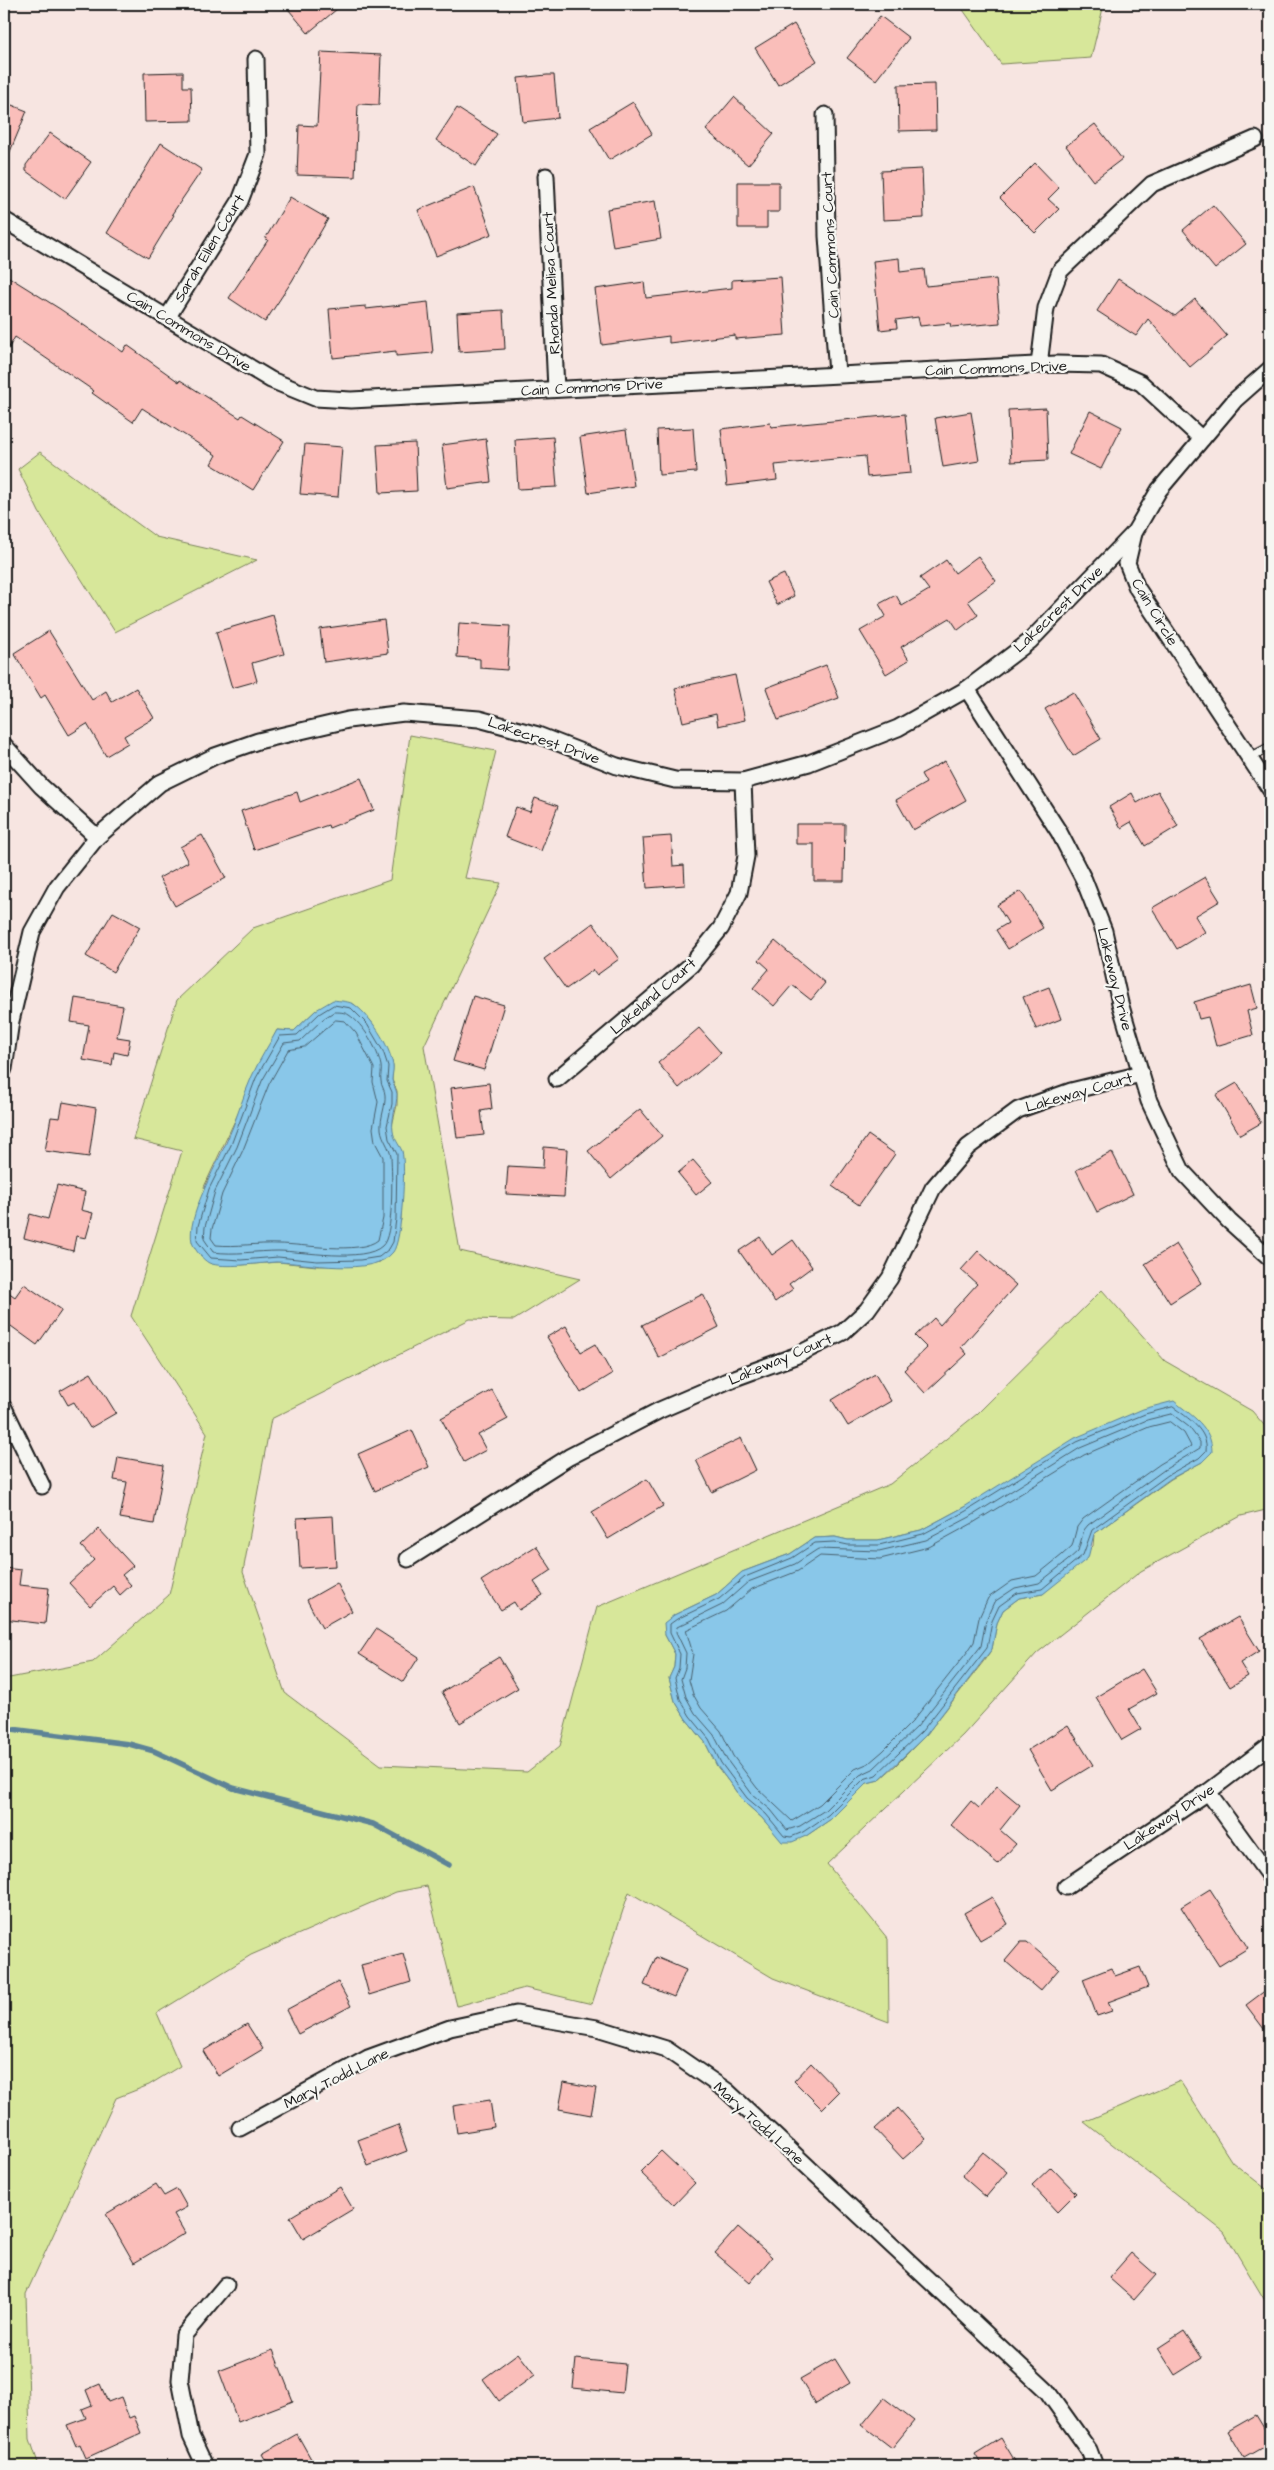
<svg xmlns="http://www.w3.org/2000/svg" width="1274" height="2470" viewBox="0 0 1274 2470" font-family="'Architects Daughter',sans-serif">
	<rect width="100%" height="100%" fill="#f7e5e1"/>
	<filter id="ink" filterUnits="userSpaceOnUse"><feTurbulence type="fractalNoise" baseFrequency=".02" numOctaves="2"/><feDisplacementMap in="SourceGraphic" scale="10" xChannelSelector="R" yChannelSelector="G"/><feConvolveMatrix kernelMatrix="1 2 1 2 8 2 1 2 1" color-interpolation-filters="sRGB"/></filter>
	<g filter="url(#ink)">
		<!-- green -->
		<g fill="#d7e79a" stroke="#7a825b" fill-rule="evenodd">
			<polygon points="959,4 1104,4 1091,58 1001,64"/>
			<polygon points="40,452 156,537 257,560 115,632 39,512 18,469"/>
			<path d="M410 735 496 751 465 878 501 883 424 1046 460 1251 580 1279 514 1320 470 1319 271 1419 243 1572 285 1693 381 1765 527 1772 560 1746 597 1607 890 1484 977 1414 1102 1290 1165 1361 1252 1411 1270 1432V1509L1241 1516 1141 1571 1037 1653 963 1735 827 1864 888 1939 889 2022 773 1978 629 1892 592 2004 525 1988 457 2006 427 1886 396 1892 251 1955 157 2013 180 2066 149 2085 116 2098 26 2294 30 2439 39 2466H4V1679L93 1662 169 1595 207 1433 131 1316 182 1151 133 1139 177 1000 253 928 390 880ZM354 1004 371 1021 387 1049 393 1065 392 1080 397 1091V1105L392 1126 393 1137 402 1152 401 1220 380 1262 360 1265 317 1266 278 1262 241 1265 204 1187 277 1030 294 1031 316 1010ZM1202 1462 1171 1479 1094 1534 1093 1546 1043 1594 1019 1598 1003 1610 997 1623 992 1649 983 1662 926 1735 896 1765 879 1780 867 1783 831 1819 806 1836 782 1841 762 1818 744 1802 717 1766 705 1742 686 1719 675 1701 669 1678 674 1667 675 1654 665 1635 674 1615 716 1595 742 1572 790 1554 814 1538 835 1537 848 1540H878L921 1530 964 1507Z"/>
			<polygon points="1180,2081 1232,2162 1270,2192 1270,2309 1224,2232 1084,2122"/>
		</g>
		<!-- water -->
		<g fill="#89c7e9" stroke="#5d8397">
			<path d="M333 1000C339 1001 350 1001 355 1005 371 1017 389 1044 393 1065 394 1069 392 1075 392 1080 393 1085 396 1088 397 1094 397 1106 391 1119 393 1131 394 1139 399 1144 402 1151 406 1166 402 1241 393 1252 373 1278 305 1262 276 1262 260 1263 223 1269 209 1263 203 1260 194 1249 192 1242 186 1218 216 1166 226 1143 236 1122 242 1098 252 1076 259 1060 269 1045 277 1030L294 1031 316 1010Z"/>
			<path d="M1174 1401C1192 1416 1212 1427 1212 1452L1202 1462 1170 1479 1094 1534 1088 1558 1043 1594 1019 1598 1003 1610 997 1623 992 1649 926 1735 879 1780 867 1783 831 1819 806 1836 792 1842H782L762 1818 744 1802 717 1766 705 1742 686 1719 675 1701 669 1678 674 1667 675 1654 665 1635 664 1623 674 1615 716 1595 742 1572 790 1554 814 1538 835 1537 848 1540H878L921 1530 964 1507 1075 1438 1143 1409Z"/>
		</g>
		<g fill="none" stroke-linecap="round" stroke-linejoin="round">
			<!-- shore -->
			<g stroke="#48606e" stroke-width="1">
				<polygon points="334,1005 351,1008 367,1024 383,1051 388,1066 387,1081 392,1092 392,1104 387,1126 389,1139 397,1154 396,1219 393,1242 389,1249 379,1257 360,1260 317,1261 278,1257 241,1260 211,1258 197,1241 198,1226 209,1189 231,1145 256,1078 280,1036 297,1035 319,1014"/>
				<path d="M334 1012C339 1012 345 1012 349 1015 363 1024 378 1049 381 1066 382 1071 380 1076 381 1081 381 1086 385 1090 385 1095 386 1107 380 1117 381 1129 382 1139 390 1147 391 1157 392 1174 394 1236 382 1246 364 1263 302 1251 278 1251 256 1251 235 1255 213 1252L204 1239 205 1227 215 1191 237 1147 262 1081 284 1043 300 1041 323 1019Z"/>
				<path d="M336 1020 345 1021 356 1033 374 1068 373 1082 378 1102 373 1128 375 1142 383 1157V1218L378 1240C360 1255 302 1244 279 1244 257 1243 237 1247 216 1245L211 1238 212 1229 222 1194 243 1150 269 1084 288 1050 304 1047Z"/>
				<path d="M1173 1407C1187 1417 1209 1431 1206 1451L1199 1458 1168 1475 1092 1530 1083 1555 1042 1589 1017 1593 999 1606 992 1621 987 1648 922 1731 876 1775 864 1779 828 1815 803 1832 791 1837 784 1836 766 1814 747 1798 721 1763 709 1739 690 1716 680 1699 675 1678 679 1668 680 1654 670 1633V1624L677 1619 719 1599 745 1577 792 1558 815 1543 834 1542 848 1545H879L923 1534 966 1511 1077 1442 1145 1414Z"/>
				<polygon points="1172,1414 1189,1427 1200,1442 1200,1448 1164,1470 1088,1525 1084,1530 1078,1551 1067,1561 1039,1583 1015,1588 994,1602 986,1620 981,1646 917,1727 873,1769 860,1775 825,1810 800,1826 787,1830 771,1810 752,1794 727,1760 714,1735 695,1713 686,1697 681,1679 685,1668 686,1653 676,1632 677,1627 722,1605 748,1582 795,1564 818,1549 879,1551 926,1540 970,1517 1080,1448 1147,1420"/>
				<polygon points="1170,1422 1184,1433 1191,1446 1160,1464 1083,1519 1077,1527 1072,1546 1062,1555 1036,1576 1012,1581 988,1598 979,1618 974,1642 968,1651 912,1722 883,1751 869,1763 855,1769 820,1804 792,1821 757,1788 733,1756 721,1731 701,1708 693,1694 689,1680 693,1654 686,1630 726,1611 752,1589 798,1571 820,1556 880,1559 929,1547 973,1523 1084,1455 1149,1427"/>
			</g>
			<!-- stream -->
			<polyline stroke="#5d8397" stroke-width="5.5" points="4,1728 129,1744 154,1751 233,1788 373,1824 449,1865"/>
		</g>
		<!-- building -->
		<g fill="#fabeba" stroke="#1c1c1c">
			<polygon points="284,4 343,4 308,33"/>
			<polygon points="880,16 909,38 876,80 847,58"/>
			<polygon points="794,24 817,61 778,85 755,48"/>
			<polygon points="321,52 381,55 379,105 358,104 355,177 297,175 299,125 317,126"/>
			<polygon points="183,72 183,87 191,87 192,121 145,122 144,73"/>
			<polygon points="547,75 554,75 558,118 523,122 518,78"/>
			<polygon points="935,84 936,130 899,131 898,85"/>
			<polygon points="734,97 774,134 748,165 706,130"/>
			<polygon points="4,102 27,111 4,166"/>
			<polygon points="633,102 652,134 609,160 590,128"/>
			<polygon points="457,108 497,134 476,166 436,140"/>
			<polygon points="1095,124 1122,159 1093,181 1066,146"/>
			<polygon points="50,133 91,162 65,199 26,171 26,165"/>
			<polygon points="161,143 202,170 172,214 174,215 148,258 107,233"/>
			<polygon points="1035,163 1059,188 1048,199 1059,209 1035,233 1000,198"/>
			<polygon points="922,169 924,218 883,220 881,171"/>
			<polygon points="738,182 779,182 779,212 767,212 767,228 738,228"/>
			<polygon points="474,187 492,234 436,256 418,210"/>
			<polygon points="290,197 328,219 292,281 265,322 229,298 268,240 265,239"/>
			<polygon points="655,201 661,239 613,247 607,209"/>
			<polygon points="1213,205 1246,244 1215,269 1183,230"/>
			<polygon points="899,258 900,272 924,269 926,286 996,279 1000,323 951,327 950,323 920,326 918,317 896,320 897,328 880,330 873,261"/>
			<polygon points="4,274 60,309 123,352 127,345 179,382 180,380 240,418 242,415 284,441 253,490 211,464 216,455 142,408 133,422 92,393 94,391 15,337 4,356"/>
			<polygon points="781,277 785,335 735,339 735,335 669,343 669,336 602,345 595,289 644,282 646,298 732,288 732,280"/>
			<polygon points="1118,279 1175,316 1195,299 1227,336 1190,367 1148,319 1136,336 1097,311"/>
			<polygon points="428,302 433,353 396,356 396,351 333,358 329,309 366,306 366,309"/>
			<polygon points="503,310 505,349 459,352 457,313"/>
			<polygon points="1046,408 1048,460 1011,462 1008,410"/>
			<polygon points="1090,411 1122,427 1101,469 1069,454"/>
			<polygon points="971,412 979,461 943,467 935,418"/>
			<polygon points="905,414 911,473 867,477 865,456 775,465 777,480 727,486 721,429 770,423 771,427"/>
			<polygon points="693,428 696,472 659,475 657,430"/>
			<polygon points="626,430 634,486 588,493 580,437"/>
			<polygon points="553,437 557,487 518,489 515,440"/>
			<polygon points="486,439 491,482 447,488 442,445"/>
			<polygon points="415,443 417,491 380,493 377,445"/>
			<polygon points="305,444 342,447 338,497 300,494"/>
			<polygon points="978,556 996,581 968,601 978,615 958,630 950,618 901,647 909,660 886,674 860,631 886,616 879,604 896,595 902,606 929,590 920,578 946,560 955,573"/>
			<polygon points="784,574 794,596 777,605 766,582"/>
			<polygon points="273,615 284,654 252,663 257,681 232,688 216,632"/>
			<polygon points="384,620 388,653 324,662 320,629"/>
			<polygon points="459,623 510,626 507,670 480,668 480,659 457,657"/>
			<polygon points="49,631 92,700 106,691 112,702 136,688 154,718 124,736 128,743 106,756 87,724 69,735 45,695 41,698 14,653"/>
			<polygon points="826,665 839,698 778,720 766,688"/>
			<polygon points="735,675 745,720 718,726 716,714 683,722 675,688"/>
			<polygon points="1073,692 1101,739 1073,756 1045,709"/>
			<polygon points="945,761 966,800 913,830 896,800 926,783 921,774"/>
			<polygon points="361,778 374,810 329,828 328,825 254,850 241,811 297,792 300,802"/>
			<polygon points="1158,791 1178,826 1145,846 1131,822 1121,828 1109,807 1132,793 1137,803"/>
			<polygon points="535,798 558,806 541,851 505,837 516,807 530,812"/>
			<polygon points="796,824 845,824 844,881 814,881 814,844 796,844"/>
			<polygon points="202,835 226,878 175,906 159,878 188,862 180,847"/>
			<polygon points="671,836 673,866 684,865 685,885 647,888 643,838"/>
			<polygon points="1205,877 1220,901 1195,916 1205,932 1177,949 1152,908"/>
			<polygon points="1021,891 1043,928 1008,949 996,930 1008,923 997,905"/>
			<polygon points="113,912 140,927 113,972 86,956"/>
			<polygon points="593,923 619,959 597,975 593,970 566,989 544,959"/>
			<polygon points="775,941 825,983 811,1000 792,985 774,1006 753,988 769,969 759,960"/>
			<polygon points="1251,985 1257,1008 1247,1011 1253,1035 1216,1046 1208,1017 1199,1019 1194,1002"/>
			<polygon points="1049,987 1061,1019 1036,1029 1023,997"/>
			<polygon points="473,996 504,1005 484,1070 453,1061"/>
			<polygon points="75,998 123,1006 117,1037 130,1039 127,1055 114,1052 112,1065 83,1060 89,1025 71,1022"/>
			<polygon points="699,1028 721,1053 679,1088 658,1063"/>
			<polygon points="489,1083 492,1109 481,1111 484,1135 457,1138 451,1088"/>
			<polygon points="1237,1083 1261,1123 1240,1135 1216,1095"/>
			<polygon points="63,1102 96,1108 89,1157 45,1151 51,1117 60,1118"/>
			<polygon points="640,1109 662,1136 611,1179 588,1151"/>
			<polygon points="868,1135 895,1154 859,1205 832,1186"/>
			<polygon points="544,1147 567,1149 564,1197 506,1194 508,1166 543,1168"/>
			<polygon points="1112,1152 1133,1194 1097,1212 1076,1170"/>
			<polygon points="693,1160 712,1182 696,1195 678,1173"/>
			<polygon points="57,1185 85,1192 81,1210 93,1213 86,1238 76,1236 73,1251 24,1238 30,1214 48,1219"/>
			<polygon points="760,1237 772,1255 793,1240 812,1267 789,1284 793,1289 775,1302 739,1251"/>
			<polygon points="1176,1244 1201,1283 1170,1303 1145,1264"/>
			<polygon points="978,1251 1016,1285 961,1347 967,1354 925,1393 904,1370 927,1348 915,1336 934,1318 940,1325 977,1284 961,1270"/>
			<polygon points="24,1284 62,1310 37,1345 4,1321 4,1289 15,1297"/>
			<polygon points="703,1294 719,1327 659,1358 642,1325"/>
			<polygon points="566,1326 581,1352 595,1344 612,1374 581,1393 547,1337"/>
			<polygon points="91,1373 116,1413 90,1428 74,1402 68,1405 60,1391"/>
			<polygon points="875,1374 891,1401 848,1426 832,1400"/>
			<polygon points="492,1390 508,1419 478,1435 486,1450 464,1462 441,1418"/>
			<polygon points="412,1430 429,1467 375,1491 358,1454"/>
			<polygon points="741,1438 756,1470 712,1492 696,1460"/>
			<polygon points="118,1457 164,1465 154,1524 120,1518 127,1482 114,1480"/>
			<polygon points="647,1479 663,1506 608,1539 592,1512"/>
			<polygon points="333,1516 336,1566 300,1568 297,1518"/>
			<polygon points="99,1529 133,1566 122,1575 131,1585 120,1595 113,1586 90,1606 69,1583 94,1560 81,1546"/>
			<polygon points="536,1546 552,1570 534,1582 543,1595 519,1610 514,1602 501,1610 481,1581"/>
			<polygon points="4,1568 21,1570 19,1585 49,1588 45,1624 4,1619"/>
			<polygon points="337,1583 352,1611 322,1628 307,1600"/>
			<polygon points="1238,1617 1259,1651 1240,1663 1248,1676 1230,1687 1200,1639"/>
			<polygon points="376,1629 419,1657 403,1682 359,1654"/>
			<polygon points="499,1657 518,1688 460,1723 442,1692"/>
			<polygon points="1142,1669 1157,1693 1129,1709 1141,1729 1122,1740 1096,1697"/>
			<polygon points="1068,1725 1093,1765 1052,1790 1028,1750"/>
			<polygon points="997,1786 1020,1805 1000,1830 1016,1844 998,1864 951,1825 971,1801 979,1808"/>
			<polygon points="1210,1889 1248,1948 1219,1966 1181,1907"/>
			<polygon points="992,1897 1008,1924 980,1940 964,1913"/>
			<polygon points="1021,1942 1027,1942 1059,1969 1040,1991 1005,1961"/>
			<polygon points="403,1954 411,1982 369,1995 361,1965"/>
			<polygon points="656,1957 686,1970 674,1997 644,1985"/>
			<polygon points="1140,1967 1148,1987 1108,2002 1112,2011 1097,2016 1083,1979 1111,1968 1115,1976"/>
			<polygon points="338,1982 351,2006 298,2034 286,2010"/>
			<polygon points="1270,1987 1270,2037 1246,2005"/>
			<polygon points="247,2024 263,2049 218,2076 203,2051"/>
			<polygon points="811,2063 839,2092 822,2109 794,2081"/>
			<polygon points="564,2082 596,2088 591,2115 559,2109"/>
			<polygon points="490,2100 494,2127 457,2133 453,2106"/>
			<polygon points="898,2108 926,2139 903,2159 875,2129"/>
			<polygon points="398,2125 407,2151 368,2166 358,2140"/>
			<polygon points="661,2151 695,2183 674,2205 640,2172"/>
			<polygon points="983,2152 1007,2172 986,2197 962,2176"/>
			<polygon points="1051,2167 1076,2193 1057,2212 1032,2185"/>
			<polygon points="156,2184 164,2196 177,2189 187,2207 174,2214 185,2233 134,2263 106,2214"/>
			<polygon points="340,2187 353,2209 303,2239 290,2217"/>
			<polygon points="738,2227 772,2257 750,2283 715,2253"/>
			<polygon points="1131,2253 1156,2275 1134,2300 1109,2278"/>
			<polygon points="1184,2331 1202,2358 1175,2375 1158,2348"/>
			<polygon points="273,2350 293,2401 238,2422 219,2371"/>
			<polygon points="518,2353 535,2375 499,2401 483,2379"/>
			<polygon points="576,2359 625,2364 622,2393 573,2388"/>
			<polygon points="835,2359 850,2383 815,2404 800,2379"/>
			<polygon points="100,2384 108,2402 121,2397 129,2418 134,2416 141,2433 86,2458 80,2444 76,2446 67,2425 86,2418 82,2409 92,2405 86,2390"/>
			<polygon points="884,2398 914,2421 892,2448 862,2425"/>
			<polygon points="1256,2415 1270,2438 1270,2443 1244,2458 1228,2431"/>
			<polygon points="297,2434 315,2466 269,2466 262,2454"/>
			<polygon points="1001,2438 1018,2466 982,2466 975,2454"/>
		</g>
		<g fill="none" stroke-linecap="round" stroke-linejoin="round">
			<!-- service casing -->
			<g stroke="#1c1c1c" stroke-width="11">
				<polyline id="service" points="1249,758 1270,747"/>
			</g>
			<!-- minor casing -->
			<g stroke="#1c1c1c" stroke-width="19">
				<g id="minor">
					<polyline points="825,115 827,236 837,374"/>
					<polyline points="546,176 556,389"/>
					<polyline points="4,220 271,380 315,398 351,400 1056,364 1101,365 1141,383 1202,439"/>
					<polyline points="167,318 240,201 258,154 256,59"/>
					<polyline points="1039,365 1046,308 1060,271 1152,184 1255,139"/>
					<polyline points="1270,369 1235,400 1159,490 1134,533 1127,563 1137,588 1270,789"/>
					<polyline points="967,689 1059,832 1084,880 1104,931 1120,1003 1149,1101 1182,1171 1229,1221 1270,1258"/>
					<polyline points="4,745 41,786 97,837"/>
					<polyline points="4,1069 11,1021 32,932 57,887 97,837 160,783 215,756 258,741 348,720 404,713 479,719 538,735 617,766 675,780 743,781 809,763 898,728 967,689 1030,641 1134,533"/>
					<polyline points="557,1079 691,965 721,928 739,893 746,856 743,781"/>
					<polyline points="4,1408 42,1486"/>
					<polyline points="408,1559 569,1457 660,1410 732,1379 795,1356 843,1332 867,1310 890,1278 933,1188 968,1147 1018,1110 1071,1091 1141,1074"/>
					<polyline points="1208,1792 1270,1877"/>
					<polyline points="1066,1887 1208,1792 1270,1745"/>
					<polyline points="240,2128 368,2058 450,2028 516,2014 597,2028 666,2049 727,2091 1047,2391 1089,2450 1095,2466"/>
					<polyline points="205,2466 191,2436 180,2380 184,2335 226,2285"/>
				</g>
			</g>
			<!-- service -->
			<use href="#service" stroke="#f6f6f2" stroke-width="8"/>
			<!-- minor -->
			<use href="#minor" stroke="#f6f6f2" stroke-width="15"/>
		</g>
	</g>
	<g text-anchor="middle" stroke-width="4.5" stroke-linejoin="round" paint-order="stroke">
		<!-- street labels -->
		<g font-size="15" fill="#1c1c1c" stroke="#f6f6f2">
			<text transform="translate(830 245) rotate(-93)" y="5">Cain Commons Court</text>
			<text transform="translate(209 248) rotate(-59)" y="5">Sarah Ellen Court</text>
			<text transform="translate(551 283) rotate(-93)" y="5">Rhonda Melisa Court</text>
			<text transform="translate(189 331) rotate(31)" y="5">Cain Commons Drive</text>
			<text transform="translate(996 368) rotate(-2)" y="5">Cain Commons Drive</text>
			<text transform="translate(592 387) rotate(-3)" y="5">Cain Commons Drive</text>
			<text transform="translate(1058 609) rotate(-44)" y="5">Lakecrest Drive</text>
			<text transform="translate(1155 612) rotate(59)" y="5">Cain Circle</text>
			<text transform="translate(544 740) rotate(19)" y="5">Lakecrest Drive</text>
			<text transform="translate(1115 979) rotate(76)" y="5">Lakeway Drive</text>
			<text transform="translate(653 996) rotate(-41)" y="5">Lakeland Court</text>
			<text transform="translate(1079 1092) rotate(-16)" y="5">Lakeway Court</text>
			<text transform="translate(780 1359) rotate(-23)" y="5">Lakeway Court</text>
			<text transform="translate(1169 1817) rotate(-34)" y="5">Lakeway Drive</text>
			<text transform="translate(336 2078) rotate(-27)" y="5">Mary Todd Lane</text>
			<text transform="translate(759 2123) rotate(42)" y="5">Mary Todd Lane</text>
		</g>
	</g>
	<!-- margin -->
	<rect width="1274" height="2470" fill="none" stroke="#f6f6f2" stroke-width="20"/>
	<rect x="10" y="10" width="1254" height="2450" fill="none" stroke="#1c1c1c" stroke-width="2" filter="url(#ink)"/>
</svg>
